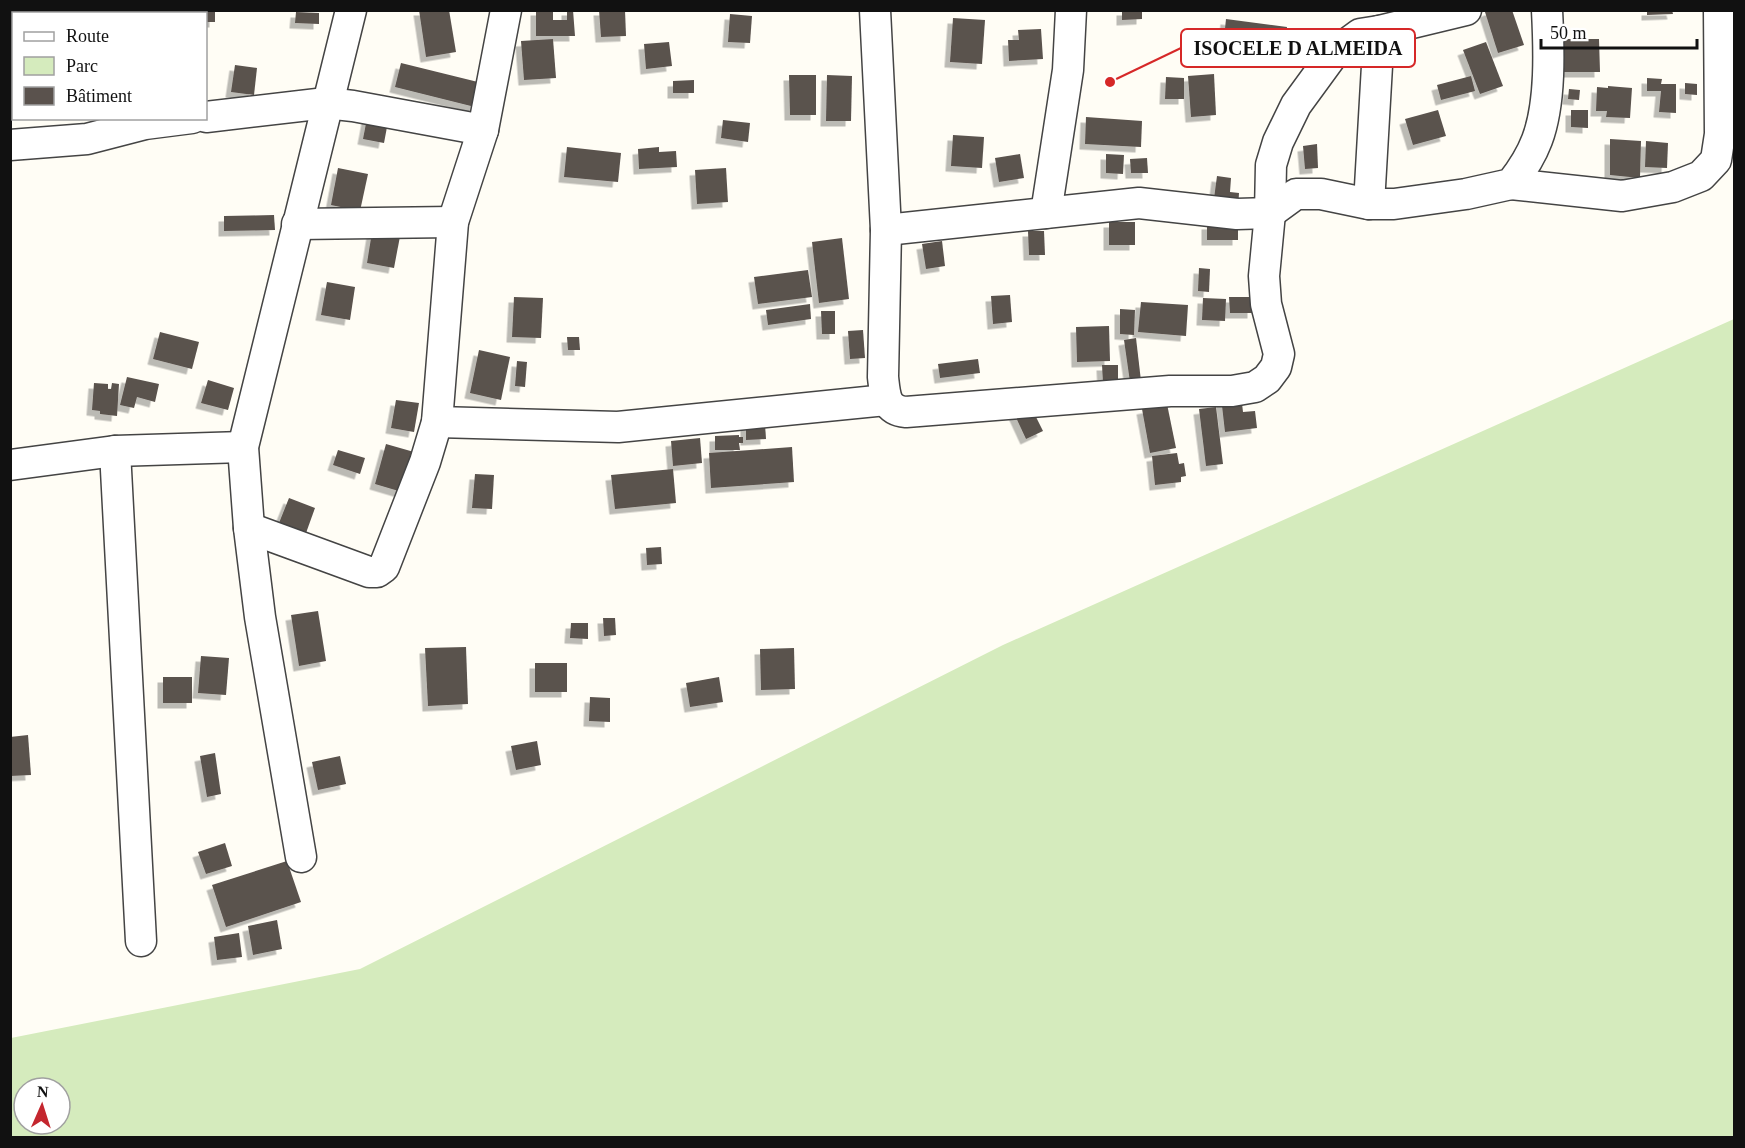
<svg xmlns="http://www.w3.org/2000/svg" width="1745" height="1148" viewBox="0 0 1745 1148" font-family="'Times New Roman',serif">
	<defs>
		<filter id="shadow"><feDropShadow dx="-5.5" dy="5.5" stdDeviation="0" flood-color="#0004"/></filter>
	</defs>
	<rect width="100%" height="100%" fill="#fffdf5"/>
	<!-- green -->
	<path fill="#d5ebbd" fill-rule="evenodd" d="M1734 319V1137H11V1038L360 969 1003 645ZM24 1088H60V1124H24Z"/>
	<!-- building -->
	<g fill="#5a524d" filter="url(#shadow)">
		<polygon points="186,10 215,10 215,22 206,22 206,14 185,14"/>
		<polygon points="419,10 449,10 456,52 426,57"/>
		<polygon points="536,10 553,10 553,20 567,20 567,10 573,10 575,36 536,36"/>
		<polygon points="599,10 625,10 626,36 601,37"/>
		<polygon points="1122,10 1142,10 1142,19 1122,20"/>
		<polygon points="1490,10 1512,10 1524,45 1498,53 1485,12"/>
		<polygon points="1647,10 1672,10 1673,14 1647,15"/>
		<polygon points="296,12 319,13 319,24 295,23"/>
		<polygon points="730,14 752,16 750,43 728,42"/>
		<polygon points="10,17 14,18 14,56 10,55"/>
		<polygon points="953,18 985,20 982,64 950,62"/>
		<polygon points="1226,19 1287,27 1283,57 1223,48"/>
		<polygon points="1041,29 1043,59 1009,61 1008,40 1019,40 1018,30"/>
		<polygon points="553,39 556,78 524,80 521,41"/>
		<polygon points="1561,39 1599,39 1600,72 1561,72"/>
		<polygon points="669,42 672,66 646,69 644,44"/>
		<polygon points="1486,42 1503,86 1480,94 1463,50"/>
		<polygon points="401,63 482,83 475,107 395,87"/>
		<polygon points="235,65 257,68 254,95 231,92"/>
		<polygon points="1214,74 1216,115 1191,117 1188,76"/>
		<polygon points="789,75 816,75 816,115 790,115"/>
		<polygon points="827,75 852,76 851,121 826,121"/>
		<polygon points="1471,76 1475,91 1441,100 1437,85"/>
		<polygon points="1166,77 1184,78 1184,99 1165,99"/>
		<polygon points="1647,78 1662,79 1661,84 1676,84 1676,113 1659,112 1661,91 1647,91"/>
		<polygon points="694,80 694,93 673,93 673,81"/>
		<polygon points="1685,83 1697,84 1697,95 1685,94"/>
		<polygon points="1608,86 1632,88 1630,118 1606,117 1607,111 1596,111 1597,87 1608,88"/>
		<polygon points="1569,89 1580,90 1579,100 1568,99"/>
		<polygon points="1438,110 1446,136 1413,145 1405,119"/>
		<polygon points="1571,110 1588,110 1588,128 1571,127"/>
		<polygon points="368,113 389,116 384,143 363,139"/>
		<polygon points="1086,117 1142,121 1141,147 1085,144"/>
		<polygon points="723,120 750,123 748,142 721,138"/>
		<polygon points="953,135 984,137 982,168 951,166"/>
		<polygon points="1610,139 1641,141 1640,178 1610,175"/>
		<polygon points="1646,141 1668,143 1667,168 1645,167"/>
		<polygon points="1317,144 1318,168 1305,169 1303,146"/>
		<polygon points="567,147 621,153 618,182 564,177"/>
		<polygon points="659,147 659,152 676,151 677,167 639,169 638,149"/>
		<polygon points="1020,154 1024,178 999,182 995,158"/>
		<polygon points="1106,154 1124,155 1123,174 1106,173"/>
		<polygon points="1147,158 1148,173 1131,173 1130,159"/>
		<polygon points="338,168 368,174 360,211 331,205"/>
		<polygon points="726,168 728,202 697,204 695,170"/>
		<polygon points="1217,176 1231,178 1230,192 1239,193 1238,209 1213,206"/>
		<polygon points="274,215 275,230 224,231 224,216"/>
		<rect x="1109" y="222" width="26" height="23"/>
		<polygon points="1238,223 1238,240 1207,240 1207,224"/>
		<polygon points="373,226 401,231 394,268 367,263"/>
		<polygon points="1028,231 1044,231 1045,255 1029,255"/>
		<polygon points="842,238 849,299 819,303 812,242"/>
		<polygon points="942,241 945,266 926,269 922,244"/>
		<polygon points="1199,268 1210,269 1209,292 1198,291"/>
		<polygon points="808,270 812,297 758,304 754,277"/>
		<polygon points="327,282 355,287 350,320 321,315"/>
		<polygon points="1010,295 1012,322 993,324 991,296"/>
		<polygon points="514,297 543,298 541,338 512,337"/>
		<polygon points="1229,297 1253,297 1253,313 1230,313"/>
		<polygon points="1203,298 1226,299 1225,321 1202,320"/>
		<polygon points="1141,302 1188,305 1186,336 1138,332"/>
		<polygon points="810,304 811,319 768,325 766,310"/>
		<polygon points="1120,309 1135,310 1134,335 1120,334"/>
		<polygon points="821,311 835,311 835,334 822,334"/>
		<polygon points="1109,326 1110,361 1077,362 1076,327"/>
		<polygon points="863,330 865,358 850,359 848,331"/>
		<polygon points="160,332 199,342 192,369 153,359"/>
		<polygon points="567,337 579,337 580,350 568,350"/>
		<polygon points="1136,338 1141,381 1130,382 1124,340"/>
		<polygon points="479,350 510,357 501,400 470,393"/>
		<polygon points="978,359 980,373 940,378 938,364"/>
		<polygon points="517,361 527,362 525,387 515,386"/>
		<polygon points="1102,365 1118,365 1118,382 1103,383"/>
		<polygon points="127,377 159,384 155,402 137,397 134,408 120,405"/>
		<polygon points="208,380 234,388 228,410 201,403"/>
		<polygon points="94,383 108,384 108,389 111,389 112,383 119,384 117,416 100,414 100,411 92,410"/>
		<polygon points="1241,395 1243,412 1255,411 1257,428 1225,432 1221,397"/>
		<polygon points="396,400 419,403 414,432 391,428"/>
		<polygon points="1029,403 1043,431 1026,439 1013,411"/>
		<polygon points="1167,404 1176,448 1150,453 1142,409"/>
		<polygon points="1216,407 1223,464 1206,466 1199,409"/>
		<polygon points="746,424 765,424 766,439 746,440"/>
		<polygon points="739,435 739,437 743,437 743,443 739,443 740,450 715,450 715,436"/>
		<polygon points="700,438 702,463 673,466 671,441"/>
		<polygon points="386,444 414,452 402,492 375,484"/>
		<polygon points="792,447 794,482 711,488 709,453"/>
		<polygon points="338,450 365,458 360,474 333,465"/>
		<polygon points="1177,453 1179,464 1184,463 1186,476 1181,477 1181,482 1155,485 1152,456"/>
		<polygon points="673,469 676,503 615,509 611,475"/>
		<polygon points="475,474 494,475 492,509 472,508"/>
		<polygon points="289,498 315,508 306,533 279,523"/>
		<polygon points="661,547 662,564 647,565 646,548"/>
		<polygon points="318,611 326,661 299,666 291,615"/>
		<polygon points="603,618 615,618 616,635 604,636"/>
		<polygon points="571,623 588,623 588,639 570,638"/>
		<polygon points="466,647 468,704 428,706 425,648"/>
		<polygon points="794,648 795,689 761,690 760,649"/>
		<polygon points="201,656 229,658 226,695 198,693"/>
		<rect x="535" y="663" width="32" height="29"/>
		<rect x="163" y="677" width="29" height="26"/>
		<polygon points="719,677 723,702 690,707 686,683"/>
		<polygon points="590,697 610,698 610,722 589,721"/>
		<polygon points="28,735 31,775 10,776 10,737"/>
		<polygon points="537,741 541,765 516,770 511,746"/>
		<polygon points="215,753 221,794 207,797 200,756"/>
		<polygon points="340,756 346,784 318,790 312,762"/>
		<polygon points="225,843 232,866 206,874 198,852"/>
		<polygon points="287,861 301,902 226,927 212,885"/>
		<polygon points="277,920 282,949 253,955 248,926"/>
		<polygon points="239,933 242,957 217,960 214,937"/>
	</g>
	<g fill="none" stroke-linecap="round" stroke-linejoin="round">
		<!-- minor casing -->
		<g stroke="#444" stroke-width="33">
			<g id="minor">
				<path d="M875 10 886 230 883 377C885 395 885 410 906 412L1170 391H1232L1255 387 1267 379 1276 367 1279 354 1266 304 1264 276 1270 213 1271 165 1278 142 1296 105 1334 53 1360 34 1379 31"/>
				<polyline points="165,14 166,10"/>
				<polyline points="206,117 326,103 353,106 483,130"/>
				<polyline points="10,145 87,139 145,124 192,118"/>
				<polyline points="1511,184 1622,196 1673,187 1701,176 1716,160 1720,134 1719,10"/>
				<polyline points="1369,204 1379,31 1466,10"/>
				<polyline points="1046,213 1068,70 1071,10"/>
				<polyline points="297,224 453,222"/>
				<path d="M886 230 1139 203 1237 214 1270 213 1296 194H1321L1369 204H1394L1466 194 1511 184C1522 170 1531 156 1537 140 1551 103 1549 49 1547 10"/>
				<polyline points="437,422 618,427 886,400"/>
				<polyline points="115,451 141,941"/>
				<polyline points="10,465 115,451 243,447"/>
				<polyline points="249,528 369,572 377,572 384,567 425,462 437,422 453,222 483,130 506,10"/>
				<polyline points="301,857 260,617 249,528 243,447 351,10"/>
			</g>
		</g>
		<!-- minor -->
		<use href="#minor" stroke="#fff" stroke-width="30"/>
	</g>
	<!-- callouts -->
	<path fill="none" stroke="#d62828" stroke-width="2" d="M1110 82L1181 48"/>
	<circle fill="#d62828" stroke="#fff" stroke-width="2" cx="1110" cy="82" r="6"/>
	<rect fill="#fff" stroke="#d62828" stroke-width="2" x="1181" y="29" width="234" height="38" rx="6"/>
	<g font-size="20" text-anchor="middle" font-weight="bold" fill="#111">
		<text x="1298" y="55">ISOCELE D ALMEIDA</text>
	</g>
	<!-- border -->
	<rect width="1745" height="1148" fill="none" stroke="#111111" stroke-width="24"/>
	<!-- legend -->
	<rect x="12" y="12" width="195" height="108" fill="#ffffff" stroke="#a0a0a0" stroke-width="1.5"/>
	<rect x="24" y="32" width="30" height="9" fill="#ffffff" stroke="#a0a0a0" stroke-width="1.5"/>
	<text x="66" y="42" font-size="18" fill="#111111">Route</text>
	<rect x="24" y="57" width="30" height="18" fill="#d5ebbd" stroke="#a0a0a0" stroke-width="1.5"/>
	<text x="66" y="72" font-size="18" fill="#111111">Parc</text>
	<rect x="24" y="87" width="30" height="18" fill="#5a524d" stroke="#a0a0a0" stroke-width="1.5"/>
	<text x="66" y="102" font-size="18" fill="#111111">Bâtiment</text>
	<!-- north arrow -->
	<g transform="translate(42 1106) rotate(3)"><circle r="28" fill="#ffffff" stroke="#a0a0a0" stroke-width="1.5"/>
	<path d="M0-4.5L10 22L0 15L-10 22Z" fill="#c4262e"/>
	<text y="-9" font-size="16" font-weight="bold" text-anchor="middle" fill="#111111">N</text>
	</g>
	<!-- scale -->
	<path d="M1541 39v9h156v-9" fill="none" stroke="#111111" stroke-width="3"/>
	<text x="1550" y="39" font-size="18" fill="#111111" stroke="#ffffff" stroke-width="4.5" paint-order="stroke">50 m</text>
</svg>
